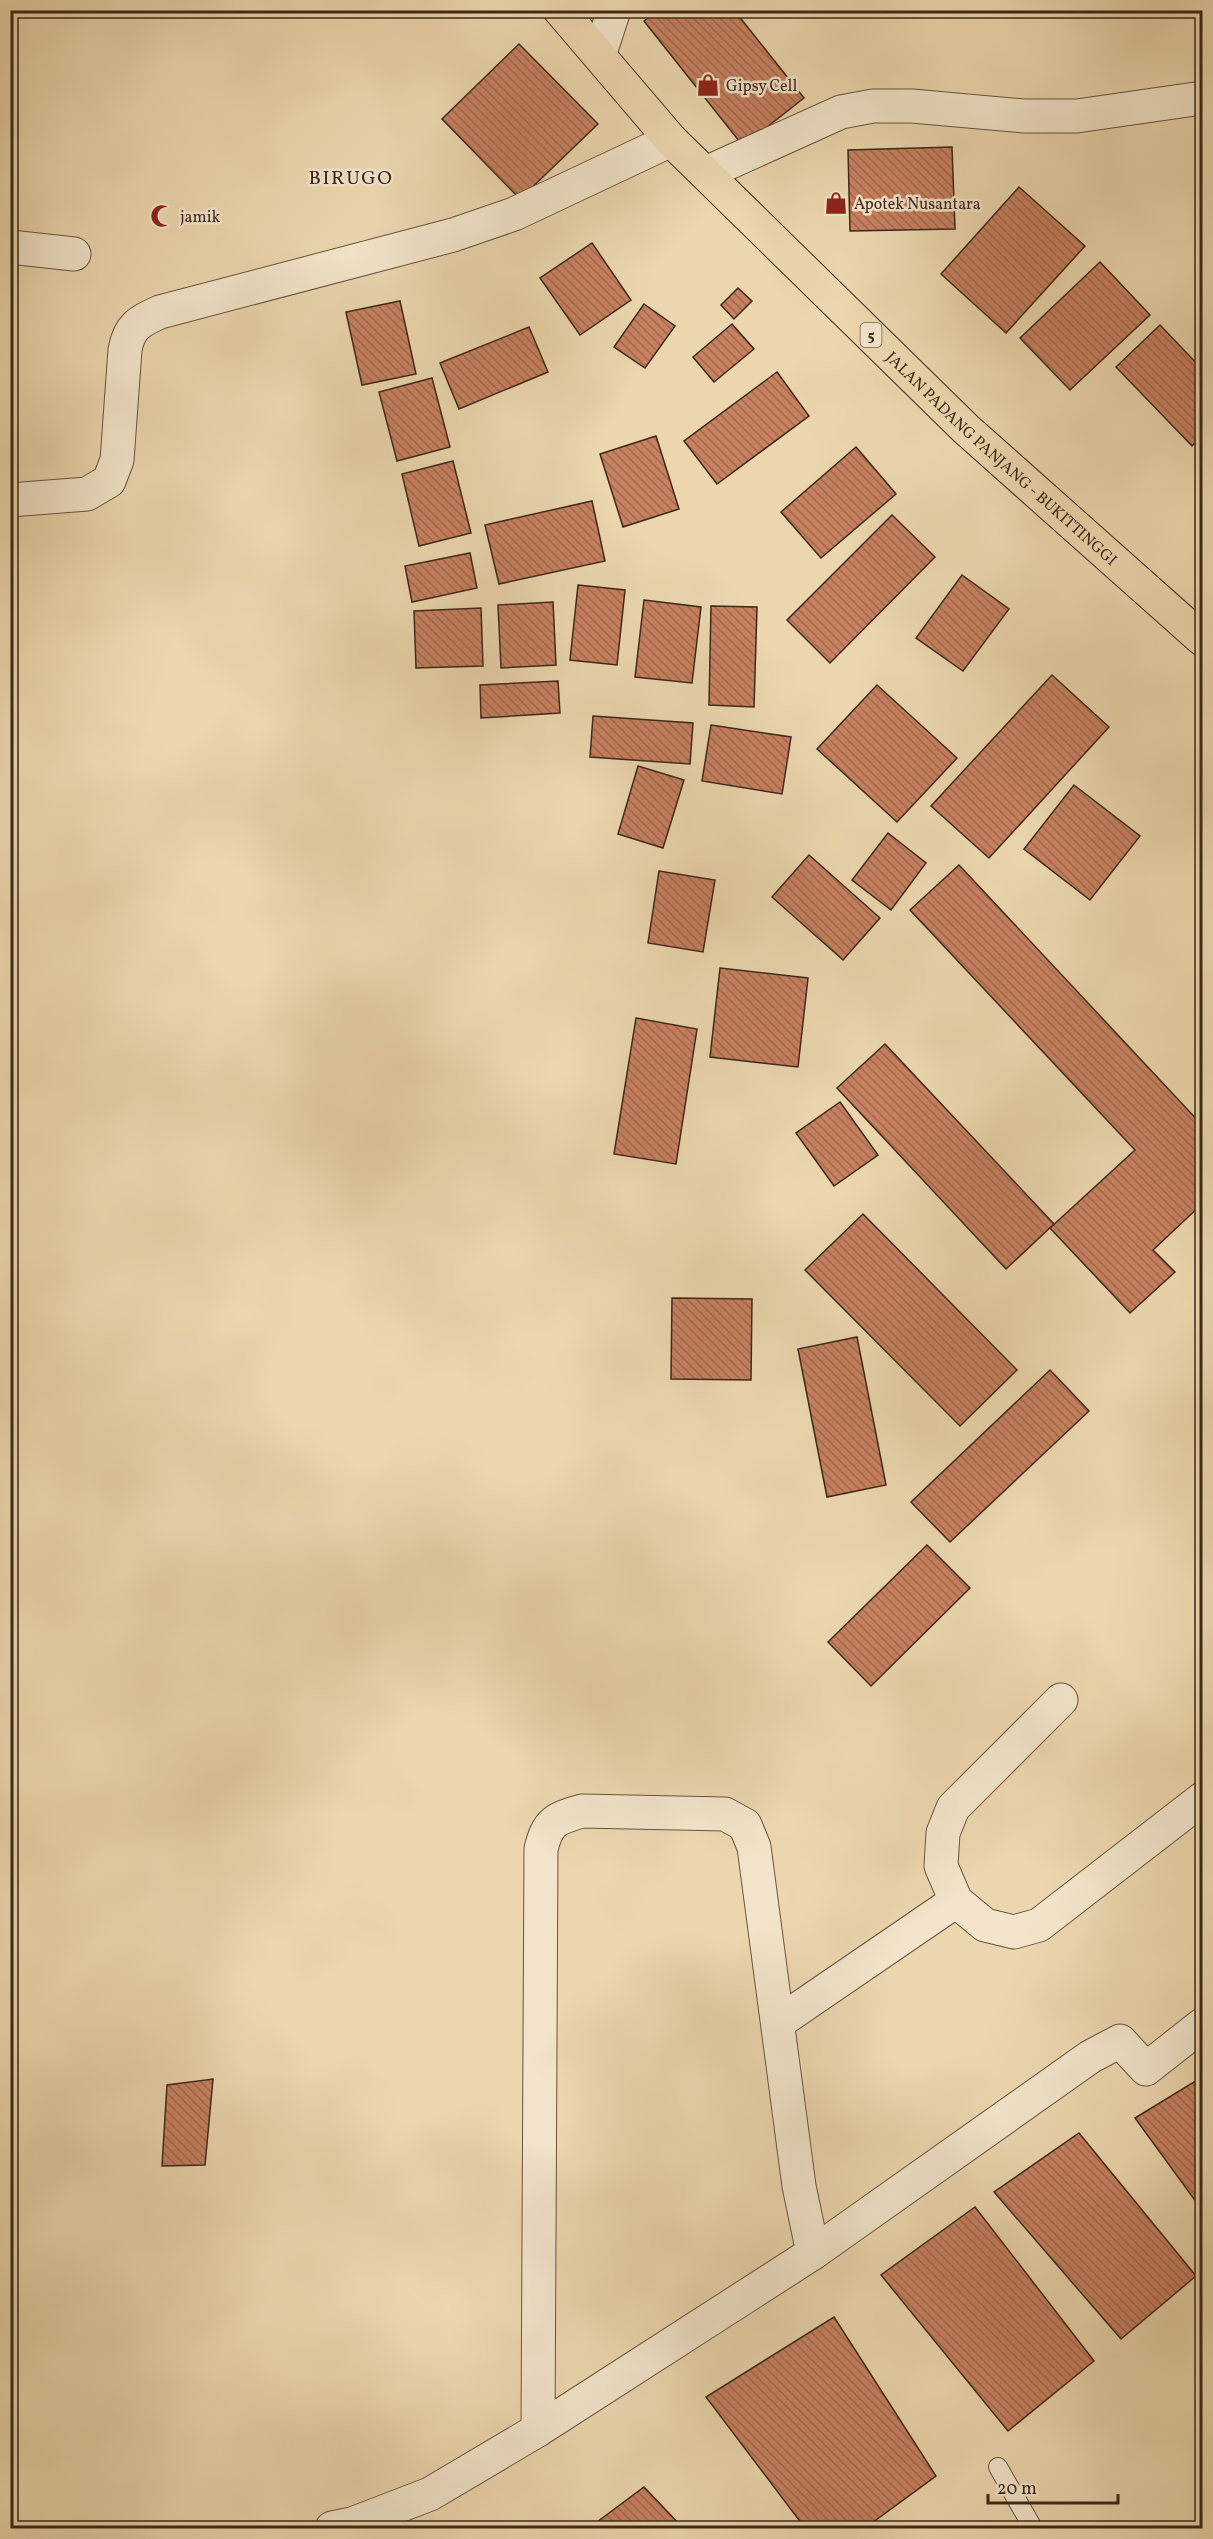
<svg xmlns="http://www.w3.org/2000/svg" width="1213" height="2539" viewBox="0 0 1213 2539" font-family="Vollkorn,serif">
	<defs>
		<pattern id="building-back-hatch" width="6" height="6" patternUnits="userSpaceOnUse" patternTransform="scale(1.5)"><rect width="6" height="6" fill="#c78060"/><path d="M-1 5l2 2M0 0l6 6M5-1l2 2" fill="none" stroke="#a3694e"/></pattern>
	</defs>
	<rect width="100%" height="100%" fill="#ebd6ad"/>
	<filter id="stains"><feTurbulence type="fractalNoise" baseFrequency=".00333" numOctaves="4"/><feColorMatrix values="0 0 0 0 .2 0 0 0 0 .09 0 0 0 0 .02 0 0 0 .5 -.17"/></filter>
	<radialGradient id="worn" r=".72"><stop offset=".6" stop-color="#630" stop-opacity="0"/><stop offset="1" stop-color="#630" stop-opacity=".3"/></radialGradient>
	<!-- building -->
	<g fill="url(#building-back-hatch)" stroke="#3c271b" stroke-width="1.5">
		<polygon points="657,10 734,10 804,98 743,146 644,21"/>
		<polygon points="519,44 598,124 520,199 442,119"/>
		<polygon points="952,147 955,229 850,231 848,150"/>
		<polygon points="1019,187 1085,246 1006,333 941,274"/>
		<polygon points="592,243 631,300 580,335 540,278"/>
		<polygon points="1100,262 1150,315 1070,390 1020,338"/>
		<polygon points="738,288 752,301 734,319 721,305"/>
		<polygon points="400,301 416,374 362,385 346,312"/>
		<polygon points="644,304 675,326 645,368 614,347"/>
		<polygon points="732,324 754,349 714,382 693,357"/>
		<polygon points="1160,325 1202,369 1202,436 1192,446 1116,367"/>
		<polygon points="529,327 548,372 459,409 440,363"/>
		<polygon points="777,372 809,416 717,484 684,441"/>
		<polygon points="432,378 450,447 397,461 379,392"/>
		<polygon points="656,436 679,509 623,527 600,454"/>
		<polygon points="856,447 896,494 821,558 781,512"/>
		<polygon points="453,461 471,533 419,546 402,474"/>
		<polygon points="592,501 605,561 499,584 485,525"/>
		<polygon points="892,515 935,557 830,663 787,620"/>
		<polygon points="470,553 477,588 412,602 405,566"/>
		<polygon points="962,575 1009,609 963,671 916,638"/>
		<polygon points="578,585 625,590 617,665 570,660"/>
		<polygon points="644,600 701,607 692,683 635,677"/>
		<polygon points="553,602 556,665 501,668 498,605"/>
		<polygon points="711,606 757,607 754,707 709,705"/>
		<polygon points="481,608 483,666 416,668 414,611"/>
		<polygon points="1052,675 1109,727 989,858 931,806"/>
		<polygon points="558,681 560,713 481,718 480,685"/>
		<polygon points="877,685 957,758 897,822 817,749"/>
		<polygon points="593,716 693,723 690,764 590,757"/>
		<polygon points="711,725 791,737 782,794 702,781"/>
		<polygon points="638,766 684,780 663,848 618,834"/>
		<polygon points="1074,785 1140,836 1090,900 1024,849"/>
		<polygon points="888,833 926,863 891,910 852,880"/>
		<polygon points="809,855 880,918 843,960 772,897"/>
		<polygon points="959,865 1202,1125 1202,1204 1153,1250 1175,1272 1130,1313 1050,1228 1135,1150 910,910"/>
		<polygon points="659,871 715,880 703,952 648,943"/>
		<polygon points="720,968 808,978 798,1067 710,1057"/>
		<polygon points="636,1018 697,1029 676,1164 614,1154"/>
		<polygon points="885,1044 1054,1224 1006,1269 837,1088"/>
		<polygon points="840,1102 878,1155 834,1186 796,1133"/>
		<polygon points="863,1214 1017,1370 960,1426 805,1270"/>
		<polygon points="672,1298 752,1299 751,1380 671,1379"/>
		<polygon points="857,1337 886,1485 827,1497 798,1349"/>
		<polygon points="1050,1370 1089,1411 950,1542 911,1502"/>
		<polygon points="927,1545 970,1588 871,1686 828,1642"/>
		<polygon points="1202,2077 1202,2210 1135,2118"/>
		<polygon points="213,2079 205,2165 162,2166 167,2085"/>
		<polygon points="1079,2133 1196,2276 1121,2339 994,2192"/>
		<polygon points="975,2207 1094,2361 1008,2431 881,2275"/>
		<polygon points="834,2317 936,2476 865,2528 805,2528 706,2397"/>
		<polygon points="644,2487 683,2528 589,2528"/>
	</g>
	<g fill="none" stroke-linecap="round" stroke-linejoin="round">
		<!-- lane casing -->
		<g stroke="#685340" stroke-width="20">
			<polyline id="lane" points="998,2467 1033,2528"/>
		</g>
		<!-- street casing -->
		<g stroke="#685340" stroke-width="35">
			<g id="street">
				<polyline points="600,53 614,10"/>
				<polyline points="706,173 841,112 873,106 912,106 1024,116 1077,116 1202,98"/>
				<polyline points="10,247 74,254"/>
				<path d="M10 500 87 494 109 481 117 460 125 350C129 327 139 321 160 312L453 235 514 214 671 140"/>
				<polyline points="1061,1700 953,1808 943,1833 941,1866 956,1901 985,1925 1014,1932 1039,1925 1202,1799"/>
				<polyline points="779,2022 956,1901"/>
				<path d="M538 2430 541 1849C548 1821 555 1819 582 1811L725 1814 745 1825 754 1847 799 2186 813 2253"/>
				<polyline points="332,2528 352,2524 430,2494 538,2430 813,2253 1090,2057 1120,2041 1146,2069 1202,2025"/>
			</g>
		</g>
		<!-- highway casing -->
		<g stroke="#3c271b" stroke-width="35">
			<g id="highway">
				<path id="s1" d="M560 10 671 140 966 429 1202 639"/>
			</g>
		</g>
		<!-- lane -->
		<use href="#lane" stroke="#f2e4ca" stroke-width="18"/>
		<!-- street -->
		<use href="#street" stroke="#f2e4ca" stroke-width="33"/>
		<!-- highway -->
		<use href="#highway" stroke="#ebd6ad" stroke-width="33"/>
	</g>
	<!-- icons -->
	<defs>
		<g id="shop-bare" transform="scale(1.8)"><path d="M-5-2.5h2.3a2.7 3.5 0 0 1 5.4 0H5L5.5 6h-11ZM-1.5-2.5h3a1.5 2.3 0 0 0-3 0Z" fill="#8f2418" stroke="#f2e4ca" stroke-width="2.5" paint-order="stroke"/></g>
		<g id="mosque-bare" transform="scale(1.8)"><path d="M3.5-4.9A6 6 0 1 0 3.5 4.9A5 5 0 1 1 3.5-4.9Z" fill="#8f2418" stroke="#f2e4ca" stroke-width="2.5" paint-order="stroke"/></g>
	</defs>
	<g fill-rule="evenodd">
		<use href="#shop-bare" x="708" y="85"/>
		<use href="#shop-bare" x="836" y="203"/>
		<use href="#mosque-bare" x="162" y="216"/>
	</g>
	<g text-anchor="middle" stroke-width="5" stroke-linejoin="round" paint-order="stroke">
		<!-- shield labels -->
		<rect fill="#f2e4ca" stroke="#736050" stroke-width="1.5" x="860.5" y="323" width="21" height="24" rx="4.5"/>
		<g font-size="15" font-weight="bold" fill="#3c271b">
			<text x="871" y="340">5</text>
		</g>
		<!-- poi labels -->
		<g font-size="16" fill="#3c271b" stroke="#f2e4ca" text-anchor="start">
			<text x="726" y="91">Gipsy Cell</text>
			<text x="854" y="209">Apotek Nusantara</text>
			<text x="180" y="222">jamik</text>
		</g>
		<!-- street labels -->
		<g font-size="16" fill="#3c271b" stroke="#f2e4ca">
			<text dy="6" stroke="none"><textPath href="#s1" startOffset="630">JALAN PADANG PANJANG - BUKITTINGGI</textPath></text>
		</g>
		<!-- quarter labels -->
		<g font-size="20" letter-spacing="1.5" fill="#3c271b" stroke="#f2e4ca">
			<text x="351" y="184">BIRUGO</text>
		</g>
	</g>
	<!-- margin -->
	<rect width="1213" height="2539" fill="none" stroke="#ebd6ad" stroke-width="36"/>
	<rect x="12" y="12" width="1189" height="2515" fill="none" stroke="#3c271b" stroke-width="3"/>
	<rect x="18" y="18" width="1177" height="2503" fill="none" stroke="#3c271b" stroke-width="1.5"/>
	<!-- scale -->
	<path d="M988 2494v9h130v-9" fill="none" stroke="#3c271b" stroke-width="3"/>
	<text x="997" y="2494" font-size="18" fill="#3c271b" stroke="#f2e4ca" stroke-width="4.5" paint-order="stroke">20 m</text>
	<rect width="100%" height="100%" filter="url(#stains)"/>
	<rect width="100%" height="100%" fill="url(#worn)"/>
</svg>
